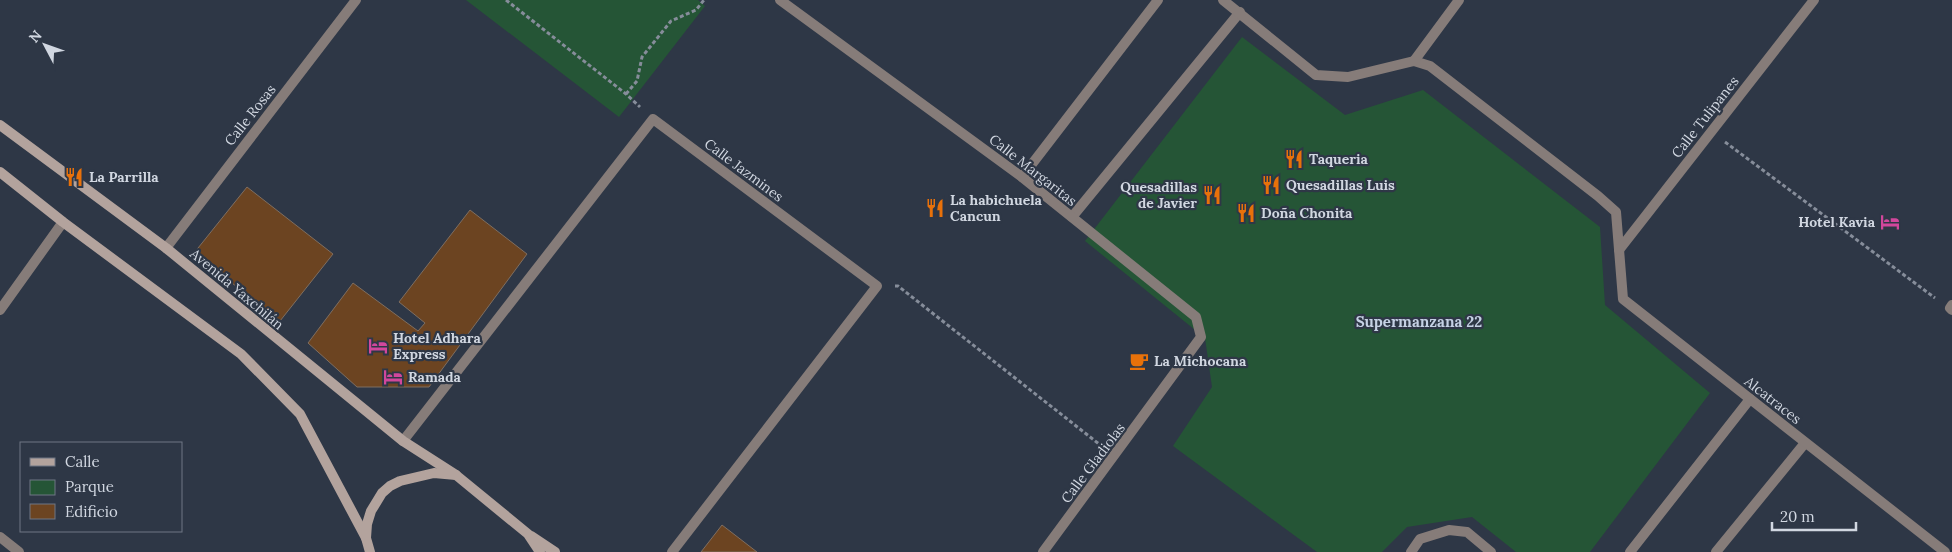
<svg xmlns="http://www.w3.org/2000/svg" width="1952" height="552" viewBox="0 0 1952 552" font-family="Lora,serif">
	<rect width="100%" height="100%" fill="#2e3746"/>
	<!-- green -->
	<g fill="#255536">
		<polygon points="466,0 698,0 705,6 619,117"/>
		<polygon points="1242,37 1345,115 1423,90 1600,227 1605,305 1710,393 1590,552 1516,552 1472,517 1407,527 1382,552 1317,552 1173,446 1212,387 1205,338 1085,241"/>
	</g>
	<!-- building -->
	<g fill="#6c4421" stroke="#7f6e60">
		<polygon points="247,187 333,254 280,321 194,253"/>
		<polygon points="470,210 527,254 429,387 357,387 308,343 353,283 418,331 425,323 399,302"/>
		<polygon points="722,525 757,552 701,552"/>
	</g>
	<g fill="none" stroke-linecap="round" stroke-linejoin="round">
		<!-- path -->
		<g stroke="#868d9a" stroke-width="3" stroke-dasharray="4 2.5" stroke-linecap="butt">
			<polyline points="506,0 626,94 640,107"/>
			<polyline points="626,94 637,81 642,57 671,21 696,10 704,0"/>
			<polyline points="1725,142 1935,298"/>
			<polyline points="895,286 898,286 1099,444"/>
		</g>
		<!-- lane -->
		<g stroke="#867c79" stroke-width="10">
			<polyline points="1022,177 1158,0"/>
			<polyline points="1072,217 1240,12"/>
			<polyline points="1630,552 1750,399"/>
			<polyline points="1716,552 1805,443"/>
		</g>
		<!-- street -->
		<g stroke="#867c79" stroke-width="10">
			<polyline points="780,0 1022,177 1196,317 1201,337 1043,552"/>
			<polyline points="1223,0 1316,75 1348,77 1414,61 1430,66 1598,196 1616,212 1623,299 1945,552"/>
			<polyline points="1414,61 1459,0"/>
			<polyline points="166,248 356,0"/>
			<polyline points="1619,250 1814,0"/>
			<polyline points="1952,305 1950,308 1952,310"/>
			<polyline points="0,310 63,222"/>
			<polyline points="403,441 653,119 877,286 672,552"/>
			<polyline points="0,537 19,552"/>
			<polyline points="1411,552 1420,539 1449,530 1467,532 1491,552"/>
		</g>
		<!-- secondary -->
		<g stroke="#b3a39d" stroke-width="10">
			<polyline points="0,125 166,248 403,441 456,475"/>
			<polyline points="0,172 63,222 241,354 300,414 366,538"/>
			<polyline points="531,536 555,552"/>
			<polyline points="370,552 366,538 367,524 371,511 382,493 390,486 400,481 434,473 456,475 528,534 540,552"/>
		</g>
	</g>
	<!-- icons -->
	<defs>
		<g id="restaurant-bare" transform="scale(1.5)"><path d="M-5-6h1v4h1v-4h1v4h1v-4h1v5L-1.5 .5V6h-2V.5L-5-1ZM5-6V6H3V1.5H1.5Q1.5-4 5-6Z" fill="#e8710a" stroke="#2e3746" stroke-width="2.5" paint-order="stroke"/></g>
		<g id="hotel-bare" transform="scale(1.5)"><path d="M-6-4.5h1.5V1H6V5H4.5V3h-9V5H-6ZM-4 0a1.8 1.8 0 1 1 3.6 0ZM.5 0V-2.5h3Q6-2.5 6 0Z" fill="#d1479c" stroke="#2e3746" stroke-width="2.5" paint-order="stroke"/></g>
		<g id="cafe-bare" transform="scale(1.5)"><path d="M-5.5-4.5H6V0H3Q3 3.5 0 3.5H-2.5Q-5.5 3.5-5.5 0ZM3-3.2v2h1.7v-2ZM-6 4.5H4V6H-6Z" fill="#e8710a" stroke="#2e3746" stroke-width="2.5" paint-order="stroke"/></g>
	</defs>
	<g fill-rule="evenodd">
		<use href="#restaurant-bare" x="1294" y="159"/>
		<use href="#restaurant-bare" x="74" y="177"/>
		<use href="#restaurant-bare" x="1271" y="185"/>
		<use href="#restaurant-bare" x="1212" y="195"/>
		<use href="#restaurant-bare" x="935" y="208"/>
		<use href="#restaurant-bare" x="1246" y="213"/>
		<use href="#hotel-bare" x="1890" y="222"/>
		<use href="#hotel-bare" x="378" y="346"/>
		<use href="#cafe-bare" x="1139" y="361"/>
		<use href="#hotel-bare" x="393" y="377"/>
	</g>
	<g text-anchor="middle" stroke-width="4.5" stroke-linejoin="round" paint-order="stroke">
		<!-- street labels -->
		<g font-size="14" fill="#d1d7e1" stroke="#2e3746">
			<text transform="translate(250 115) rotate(-52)" y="5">Calle Rosas</text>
			<text transform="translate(1705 117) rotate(-52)" y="5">Calle Tulipanes</text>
			<text transform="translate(744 170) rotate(37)" y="5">Calle Jazmines</text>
			<text transform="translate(1033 170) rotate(38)" y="5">Calle Margaritas</text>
			<text transform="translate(237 289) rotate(40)" y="5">Avenida Yaxchilán</text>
			<text transform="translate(1773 400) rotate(38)" y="5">Alcatraces</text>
			<text transform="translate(1093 463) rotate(-53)" y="5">Calle Gladiolas</text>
		</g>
		<!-- poi labels -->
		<g font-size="14" font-weight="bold" fill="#d1d7e1" stroke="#2e3746" text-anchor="start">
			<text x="1309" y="164">Taqueria</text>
			<text x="89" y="182">La Parrilla</text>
			<text x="1286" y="190">Quesadillas Luis</text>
			<text x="1197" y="192" text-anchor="end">Quesadillas<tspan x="1197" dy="16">de Javier</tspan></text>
			<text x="950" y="205">La habichuela<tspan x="950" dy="16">Cancun</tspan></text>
			<text x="1261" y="218">Doña Chonita</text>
			<text x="1875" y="227" text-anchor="end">Hotel Kavia</text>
			<text x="393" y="343">Hotel Adhara<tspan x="393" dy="16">Express</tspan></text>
			<text x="1154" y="366">La Michocana</text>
			<text x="408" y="382">Ramada</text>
		</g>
		<!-- neighbourhood labels -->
		<g font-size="15" font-weight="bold" fill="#c5d1e4" stroke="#2e3746">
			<text x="1419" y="327">Supermanzana 22</text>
		</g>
	</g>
	<!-- legend -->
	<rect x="20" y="442" width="162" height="90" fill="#2e3746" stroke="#6f7784"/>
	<rect x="30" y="458" width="25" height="8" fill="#b3a39d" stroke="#6f7784"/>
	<text x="65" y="467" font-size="15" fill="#d1d7e1">Calle</text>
	<rect x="30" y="480" width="25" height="15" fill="#255536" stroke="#6f7784"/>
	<text x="65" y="492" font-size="15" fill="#d1d7e1">Parque</text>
	<rect x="30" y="504" width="25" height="15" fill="#6c4421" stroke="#6f7784"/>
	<text x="65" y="517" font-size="15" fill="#d1d7e1">Edificio</text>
	<!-- north arrow -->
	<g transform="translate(45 45) rotate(311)" stroke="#2e3746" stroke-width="4" paint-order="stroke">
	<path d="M0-4L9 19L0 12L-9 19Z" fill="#d1d7e1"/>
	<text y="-8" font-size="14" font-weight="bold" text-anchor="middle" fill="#d1d7e1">N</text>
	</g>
	<!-- scale -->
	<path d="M1772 522v8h84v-8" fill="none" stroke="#d1d7e1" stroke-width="2.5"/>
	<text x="1780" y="522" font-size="15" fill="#d1d7e1" stroke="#2e3746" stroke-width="4" paint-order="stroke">20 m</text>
</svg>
